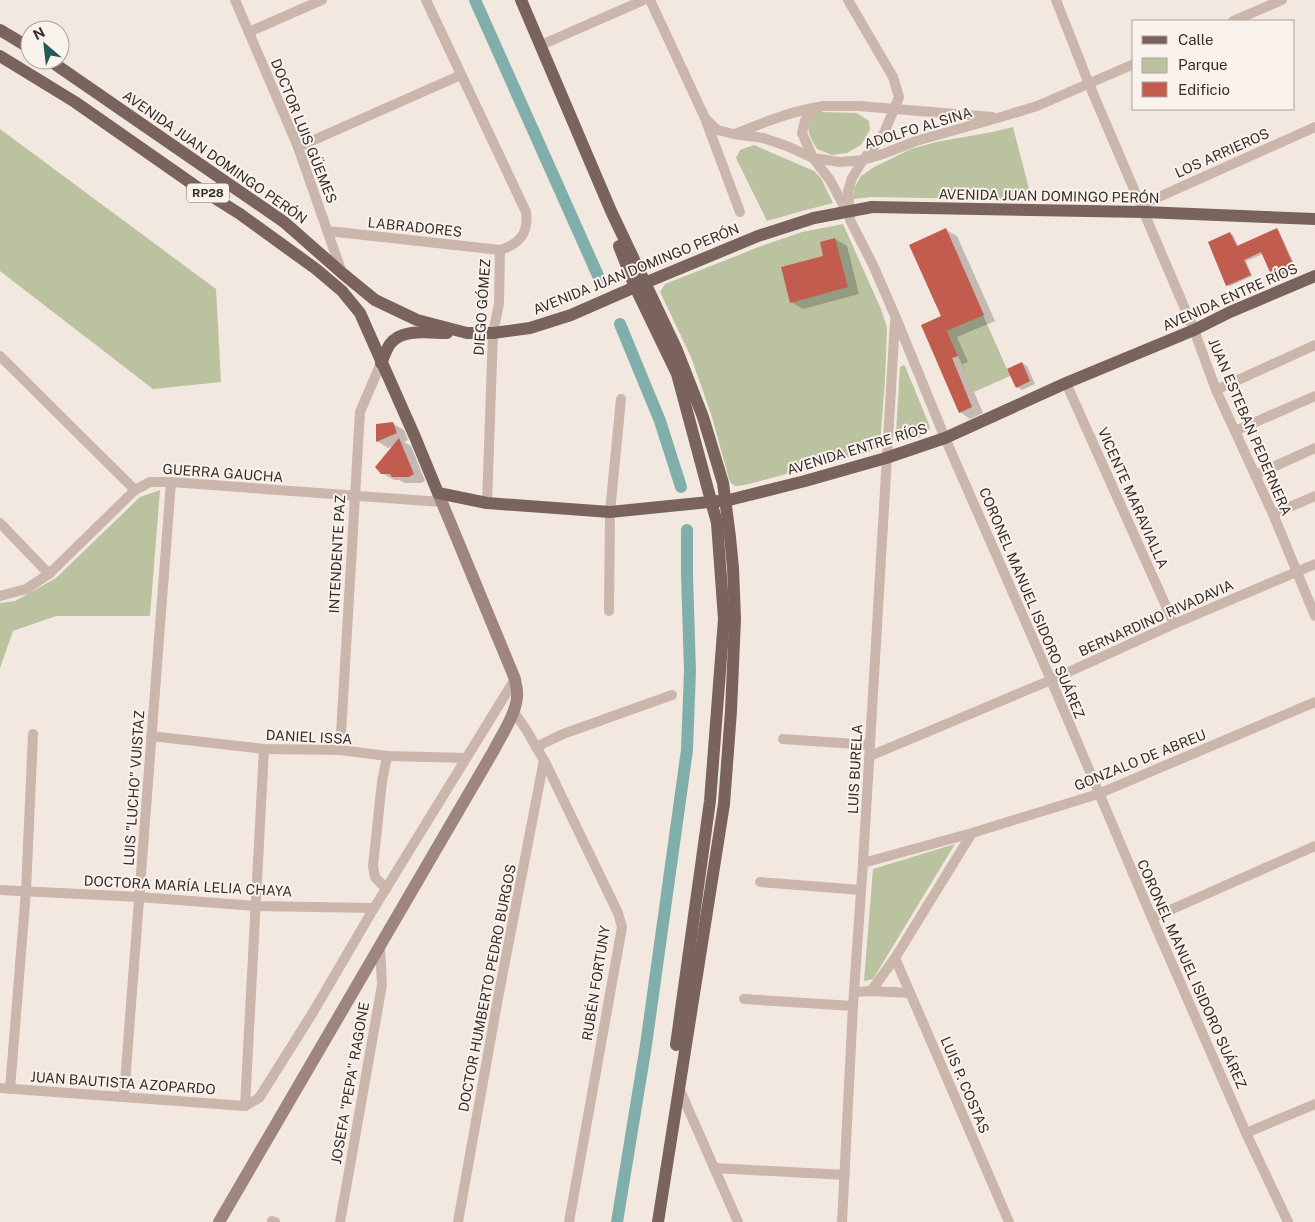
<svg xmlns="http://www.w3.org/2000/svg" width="1315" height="1222" viewBox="0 0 1315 1222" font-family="'Public Sans',sans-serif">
	<rect width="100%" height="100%" fill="#f3e8e0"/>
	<!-- green -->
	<g fill="#bbc2a0">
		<path d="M820 112 857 113 869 121 870 130 861 145 847 153 832 155 817 149C808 134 802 123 820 112Z"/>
		<polygon points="1013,127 1032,200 872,197 853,199 854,188 861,176 874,167 911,149 936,142 992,132"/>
		<polygon points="0,129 216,289 221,382 153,389 0,271"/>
		<polygon points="754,145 814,171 821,178 833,203 802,211 767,221 736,158 740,150"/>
		<polygon points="843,224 881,309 887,328 885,380 880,445 873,451 745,485 735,486 731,483 729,479 712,417 691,357 660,292 665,284 764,245 802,232"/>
		<polygon points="983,315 1010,376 974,392 947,331"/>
		<path d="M904 365 905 366 930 427C928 437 910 441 900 440L897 436 896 433 900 367Z"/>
		<polygon points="160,490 150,616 56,616 13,631 0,668 0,603 15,601 56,578 140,497"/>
		<polygon points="955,844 873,979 864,981 873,869"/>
	</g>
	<!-- shadow -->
	<g fill="#0003">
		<polygon points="1277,229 1279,231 1297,270 1276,279 1274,278 1263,254 1246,261 1252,276 1230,286 1227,285 1230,234 1233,235 1238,246"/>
		<polygon points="946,230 957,236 995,321 957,337 968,362 962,364 983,413 970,419 960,412 942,316"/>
		<polygon points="835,239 847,246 859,294 803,309 791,302 825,257"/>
		<polygon points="1022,363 1027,366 1035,384 1022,390 1017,387"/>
		<polygon points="392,423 404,430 408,440 404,442 411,446 425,481 421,483 405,483 399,480 394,480 382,473 394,446 388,448 377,441"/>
	</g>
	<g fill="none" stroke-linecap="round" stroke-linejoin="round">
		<!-- canal -->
		<g stroke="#80afab" stroke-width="12">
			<polyline points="475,0 600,280"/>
			<polyline points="620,324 660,421 681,487"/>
			<polyline points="617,1222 646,1045 687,750 690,671 687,575 687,530"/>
		</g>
	</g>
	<!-- building -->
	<g fill="#c25c4f">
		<polygon points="946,228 984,315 947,331 958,356 952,358 972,407 959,413 921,325 941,316 909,245"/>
		<polygon points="1277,228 1295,269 1273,279 1261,252 1244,260 1251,275 1226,286 1208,242 1230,232 1237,246"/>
		<polygon points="835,238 848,287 790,303 781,267 823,256 820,242"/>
		<polygon points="1022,362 1030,381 1016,388 1007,369"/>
		<polygon points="393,422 397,433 376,442 376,424"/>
		<polygon points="399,438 414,474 409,477 392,477 390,474 381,474 375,467"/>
	</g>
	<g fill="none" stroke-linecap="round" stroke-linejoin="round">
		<!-- minor -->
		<g stroke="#cbb6ac" stroke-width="10">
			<polyline points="235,0 298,147 342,273"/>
			<polyline points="650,0 705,118 717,130 734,134 763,138 787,146 813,158 840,162 863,160 883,154 916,141 1001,117 1037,106 1134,64"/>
			<polyline points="848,0 893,77 899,97 884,133 877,143 863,160 852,178 848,191 850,220 873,265 896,318 945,438 1051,680 1152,918 1246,1133 1288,1222"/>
			<polyline points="1056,0 1089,84 1194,330 1216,390 1273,514 1315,616"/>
			<polyline points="1233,21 1282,0"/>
			<polyline points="249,32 322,0"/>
			<polyline points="541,45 644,0"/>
			<polyline points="706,121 740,212"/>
			<path d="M735 134C762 123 789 112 818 107"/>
			<polyline points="298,147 461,75"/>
			<polyline points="1141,205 1315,127"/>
			<polyline points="848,214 830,180 813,158 802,133 805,120 812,112 822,106 859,106 992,117"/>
			<path d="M328 231 500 250C520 244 529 233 526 212L426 0"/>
			<polyline points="0,356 135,490"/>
			<polyline points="1066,383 1174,624"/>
			<polyline points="1216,390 1315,345"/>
			<polyline points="1235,431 1315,396"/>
			<polyline points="1255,475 1315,448"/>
			<polyline points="487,503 493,333 499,304 500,250"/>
			<polyline points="1273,514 1315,496"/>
			<polyline points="0,523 49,574"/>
			<polyline points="0,596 26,589 49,574 135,490 150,482 171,482 441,502"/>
			<polyline points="609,611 610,512 621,399"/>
			<polyline points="514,712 527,731 546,764 618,913 622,927 569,1222"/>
			<polyline points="151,736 264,749 340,750 387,756 466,758"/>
			<polyline points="783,739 870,745"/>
			<polyline points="536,747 563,734 672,695"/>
			<polyline points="340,750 360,412 381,363"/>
			<polyline points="870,756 1051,680 1174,624 1315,564"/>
			<polyline points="863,863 972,833 1098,794 1315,702"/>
			<polyline points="760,882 861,890"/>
			<polyline points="386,889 375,877 373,866 382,782 387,756"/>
			<polyline points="0,890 139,897 255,906 374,908"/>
			<polyline points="1152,918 1315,846"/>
			<polyline points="895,958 1009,1222"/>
			<polyline points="871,991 895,958 972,833"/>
			<polyline points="854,992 871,991 910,993"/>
			<polyline points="744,999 853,1006"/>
			<polyline points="0,1088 245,1106"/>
			<polyline points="679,1088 738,1222"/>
			<polyline points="10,1089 26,891 33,734"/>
			<polyline points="124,1096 171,482"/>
			<polyline points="245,1106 259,1098 312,1014 374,908 515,679"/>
			<polyline points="245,1106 264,749"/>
			<polyline points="1246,1133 1315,1104"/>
			<polyline points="714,1168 845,1175"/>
			<polyline points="272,1221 275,1222"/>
			<polyline points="340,1222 382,985 380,948"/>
			<polyline points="458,1222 498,998 544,760"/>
			<polyline points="842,1222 853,1006 863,863 895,321"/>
		</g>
		<!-- secondary -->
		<path stroke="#9e857d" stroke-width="12" d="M219 1222 494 750C502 734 519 710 517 691 517 687 515 683 515 679L438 493"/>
		<!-- primary -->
		<g stroke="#7a635d" stroke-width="12">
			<polyline points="521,0 611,211 676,348 703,417 723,483 730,537 733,568 735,619 731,711 724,804 658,1222"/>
			<polyline points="0,30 30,48"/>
			<polyline points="0,56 75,102 194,185 240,214 316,269 342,291 360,313 415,437 438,493 487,503 610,512 729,500 805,481 886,458 945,438 1066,383 1194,330 1230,312 1315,276"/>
			<polyline points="49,60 284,222 342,273 375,300 417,320 467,333 493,333 530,328 571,315 635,287 758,236 814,218"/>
			<polyline points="872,207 1144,212 1315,219"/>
			<polyline points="619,246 635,287 677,374 717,523 724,619 710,801 676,1045"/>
			<path d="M381 363C384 357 386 350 390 344 402 328 429 333 447 333"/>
		</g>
		<!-- primary-bridge -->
		<polyline stroke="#7a635d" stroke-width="12" points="814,218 872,207"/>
	</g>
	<g text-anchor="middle" stroke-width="4" stroke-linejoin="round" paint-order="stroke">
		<!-- shield labels -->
		<rect fill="#faf2ed" stroke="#736865" stroke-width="1" x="187" y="183.5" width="42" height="19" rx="4"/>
		<g font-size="12" font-weight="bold" fill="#392d2b">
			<text x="208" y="197">RP28</text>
		</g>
		<!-- street labels -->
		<g font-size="14" fill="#392d2b" stroke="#faf2ed">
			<text transform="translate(918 128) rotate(-17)" y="5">ADOLFO ALSINA</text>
			<text transform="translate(304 131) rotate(68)" y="5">DOCTOR LUIS GÜEMES</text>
			<text transform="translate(1222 153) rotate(-24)" y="5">LOS ARRIEROS</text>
			<text transform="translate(215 157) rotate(35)" y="5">AVENIDA JUAN DOMINGO PERÓN</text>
			<text transform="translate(1049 196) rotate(1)" y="5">AVENIDA JUAN DOMINGO PERÓN</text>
			<text transform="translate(415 227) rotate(6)" y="5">LABRADORES</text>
			<text transform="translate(636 269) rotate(-22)" y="5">AVENIDA JUAN DOMINGO PERÓN</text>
			<text transform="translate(1230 297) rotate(-24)" y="5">AVENIDA ENTRE RÍOS</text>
			<text transform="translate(482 307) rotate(-86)" y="5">DIEGO GÓMEZ</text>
			<text transform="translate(1250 427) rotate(67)" y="5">JUAN ESTEBAN PEDERNERA</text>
			<text transform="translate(857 449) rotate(-17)" y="5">AVENIDA ENTRE RÍOS</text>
			<text transform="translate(223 473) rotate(4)" y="5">GUERRA GAUCHA</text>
			<text transform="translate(1133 498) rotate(66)" y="5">VICENTE MARAVIALLA</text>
			<text transform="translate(337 554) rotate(-87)" y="5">INTENDENTE PAZ</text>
			<text transform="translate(1032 603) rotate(67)" y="5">CORONEL MANUEL ISIDORO SUÁREZ</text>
			<text transform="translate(1156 618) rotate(-24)" y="5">BERNARDINO RIVADAVIA</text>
			<text transform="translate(309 737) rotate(3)" y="5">DANIEL ISSA</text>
			<text transform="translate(1140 760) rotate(-22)" y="5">GONZALO DE ABREU</text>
			<text transform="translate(855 769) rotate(-87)" y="5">LUIS BURELA</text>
			<text transform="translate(134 788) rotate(-86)" y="5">LUIS "LUCHO" VUISTAZ</text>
			<text transform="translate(188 886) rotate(3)" y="5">DOCTORA MARÍA LELIA CHAYA</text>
			<text transform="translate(1192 974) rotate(66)" y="5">CORONEL MANUEL ISIDORO SUÁREZ</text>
			<text transform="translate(596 983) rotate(-81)" y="5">RUBÉN FORTUNY</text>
			<text transform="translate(487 988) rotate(-79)" y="5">DOCTOR HUMBERTO PEDRO BURGOS</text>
			<text transform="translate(123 1083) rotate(4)" y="5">JUAN BAUTISTA AZOPARDO</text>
			<text transform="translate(350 1083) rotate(-80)" y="5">JOSEFA "PEPA" RAGONE</text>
			<text transform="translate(965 1085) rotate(67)" y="5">LUIS P. COSTAS</text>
		</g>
	</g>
	<!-- legend -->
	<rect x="1132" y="20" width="162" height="90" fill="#faf2ed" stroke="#ada39f"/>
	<rect x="1142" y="36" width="25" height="8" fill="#7a635d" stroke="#ada39f"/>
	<text x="1178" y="45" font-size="15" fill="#392d2b">Calle</text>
	<rect x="1142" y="58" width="25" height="15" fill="#bbc2a0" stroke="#ada39f"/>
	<text x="1178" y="70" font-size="15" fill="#392d2b">Parque</text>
	<rect x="1142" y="82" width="25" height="15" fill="#c25c4f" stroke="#ada39f"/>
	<text x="1178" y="95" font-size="15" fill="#392d2b">Edificio</text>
	<!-- north arrow -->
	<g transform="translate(45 45) rotate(332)"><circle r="24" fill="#faf2ed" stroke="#ada39f"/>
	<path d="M0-4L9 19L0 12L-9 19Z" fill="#215a56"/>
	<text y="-8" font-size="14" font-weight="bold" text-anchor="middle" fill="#392d2b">N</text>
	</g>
</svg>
